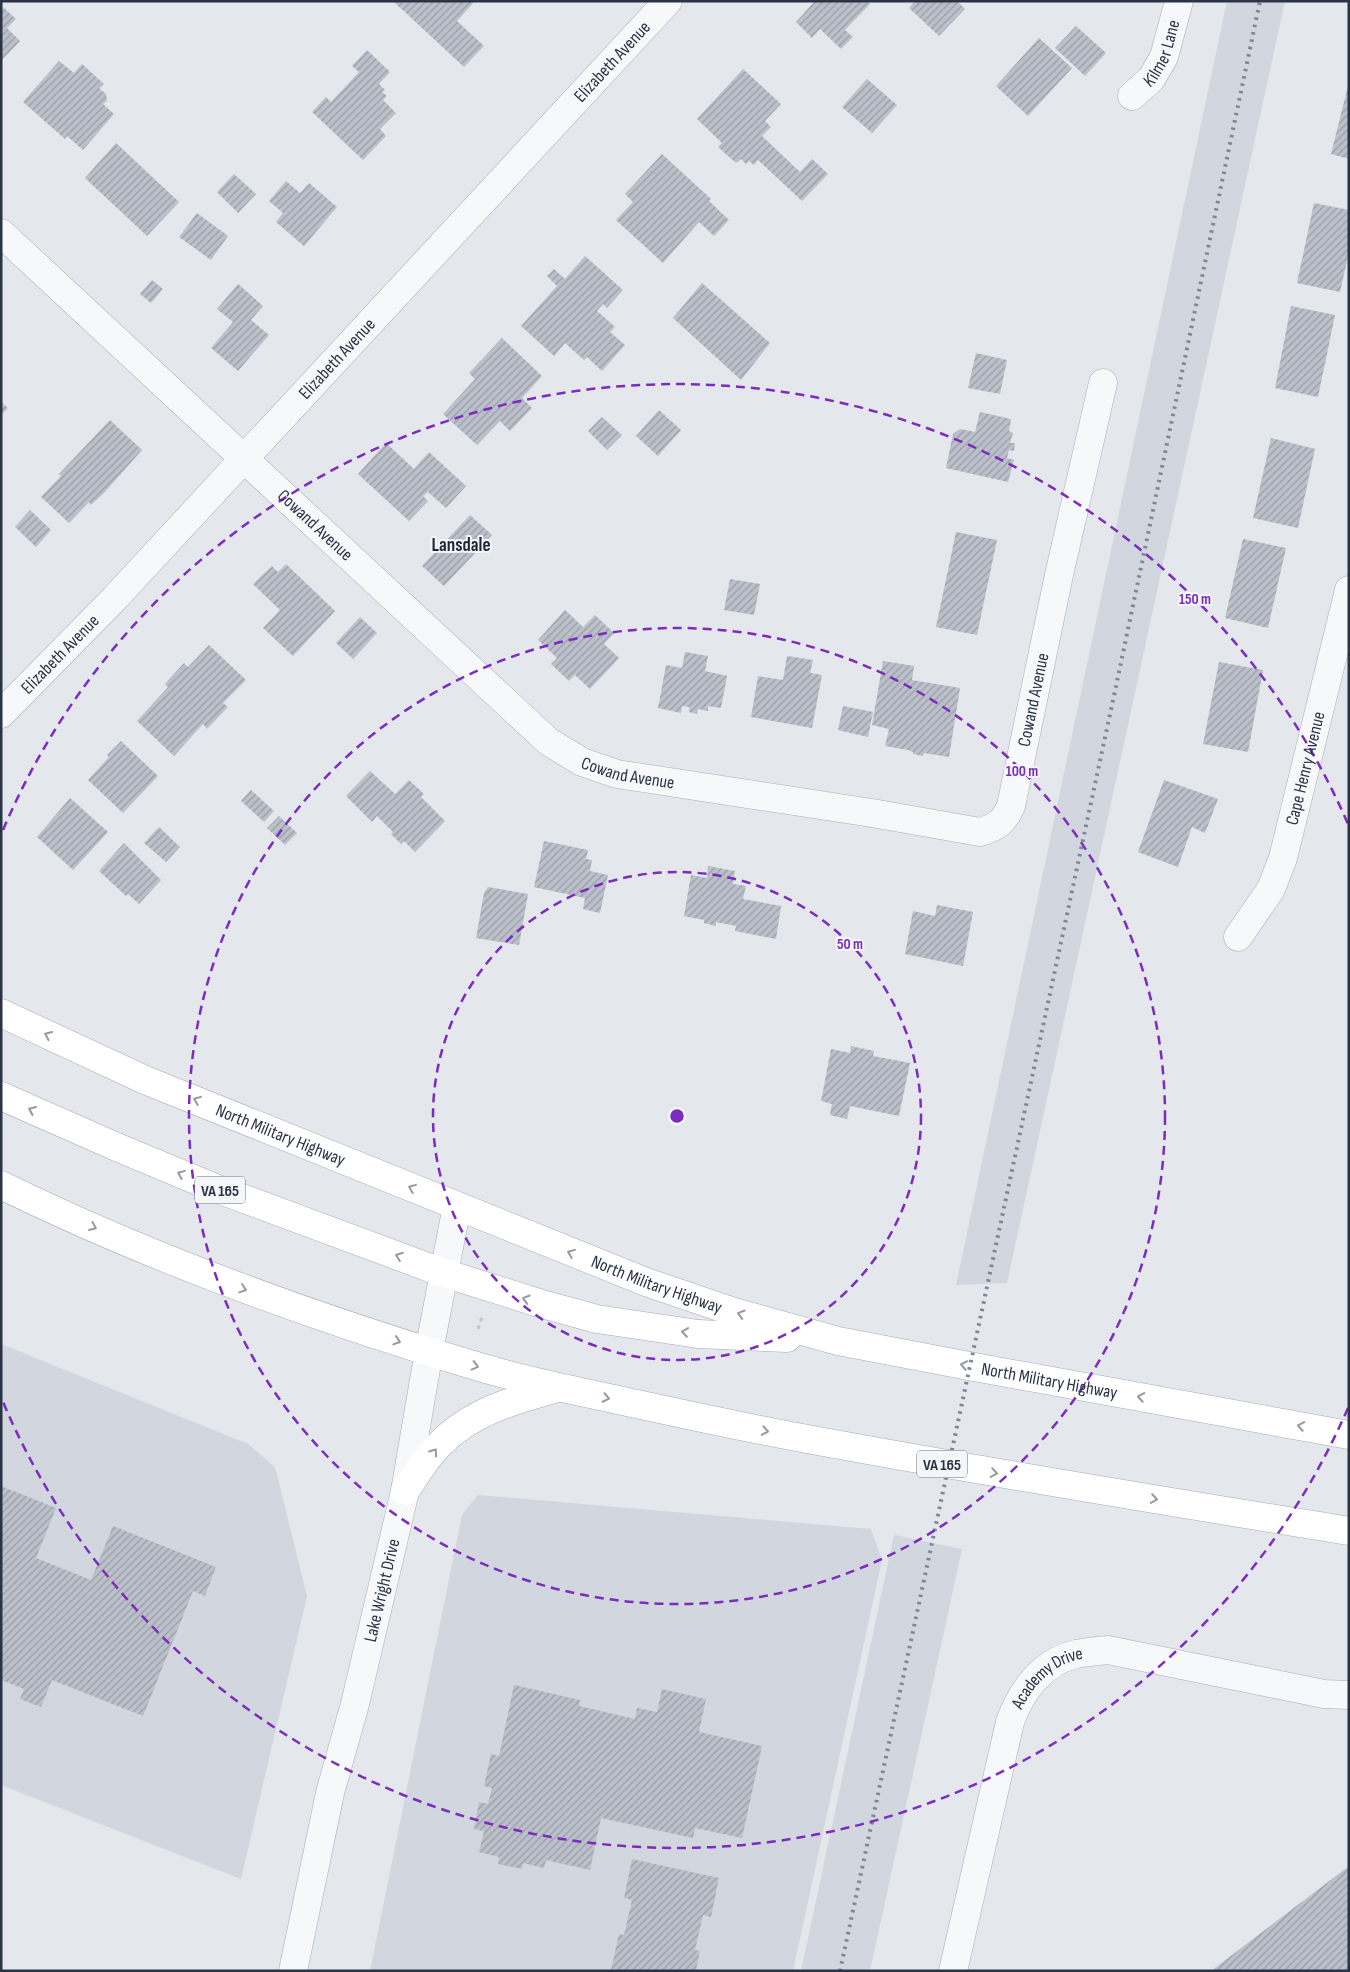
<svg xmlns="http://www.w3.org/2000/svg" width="1350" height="1972" viewBox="0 0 1350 1972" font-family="'Sofia Sans Condensed',sans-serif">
	<defs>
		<pattern id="building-hatch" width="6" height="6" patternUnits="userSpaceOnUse" patternTransform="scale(1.25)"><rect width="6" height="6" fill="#bbc0ca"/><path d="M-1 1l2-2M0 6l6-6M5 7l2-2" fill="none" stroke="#989da6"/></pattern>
	</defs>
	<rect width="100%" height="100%" fill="#e4e7ec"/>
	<!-- built -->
	<g fill="#d2d6de">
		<polygon points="1227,1 1285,1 1007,1283 956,1285"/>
		<polygon points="1,1344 248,1444 275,1467 307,1596 241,1879 1,1785"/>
		<polygon points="478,1495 871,1529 882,1560 793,1971 370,1971 462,1515"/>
		<polygon points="894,1535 962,1549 870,1971 801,1971"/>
	</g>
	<!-- building -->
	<g fill="url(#building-hatch)">
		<polygon points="393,1 475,1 457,21 484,46 464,67"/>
		<polygon points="815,1 868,1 870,4 845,30 853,37 841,49 820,29 812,38 796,22"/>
		<polygon points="915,1 957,1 965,9 939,36 909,8"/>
		<polygon points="3,7 16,19 7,28 20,41 1,61 1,8"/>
		<polygon points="1076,26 1106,53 1085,76 1055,48"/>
		<polygon points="1039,38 1072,68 1028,116 996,86"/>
		<polygon points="367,50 390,72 379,84 385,90 382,92 387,96 383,100 396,113 380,129 386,136 363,160 312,112 326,97 331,102 359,72 352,66"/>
		<polygon points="59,61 74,73 82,64 104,84 99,88 106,94 107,101 103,104 114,114 83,150 67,136 65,139 23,102"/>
		<polygon points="743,69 781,104 765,121 771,127 762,136 800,172 812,159 828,174 802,201 758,160 754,165 749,161 746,164 741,159 736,163 718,147 722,143 697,119"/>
		<polygon points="867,79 897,105 872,133 842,107"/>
		<polygon points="1348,86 1349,86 1349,159 1331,154"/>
		<polygon points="116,143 179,202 147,236 85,178"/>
		<polygon points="662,154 711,199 709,201 729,220 714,236 699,222 663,263 616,220 633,202 625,194"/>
		<polygon points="234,174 256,194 238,213 217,192"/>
		<polygon points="286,181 300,193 309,183 337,207 304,246 276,222 283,213 269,201"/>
		<polygon points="1314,203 1349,210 1349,252 1340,292 1297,283"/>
		<polygon points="197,213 228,236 211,260 179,237"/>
		<polygon points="585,256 623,290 607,308 603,304 597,311 615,327 610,332 625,345 602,371 587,357 584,360 565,343 554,356 521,326 557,286 547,276 554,269 565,279"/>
		<polygon points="152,280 163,289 151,303 140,294"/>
		<polygon points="702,283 770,343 741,380 673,318"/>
		<polygon points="238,284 263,306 251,320 269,335 238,371 211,348 233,322 217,309"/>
		<polygon points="1291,306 1335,315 1318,397 1275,388"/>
		<polygon points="502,338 542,376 522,398 532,408 510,431 500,421 477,445 443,414 475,379 469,373"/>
		<polygon points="976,353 1007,360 1000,394 968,388"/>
		<polygon points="1,402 8,408 1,415"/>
		<polygon points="659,410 681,430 658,456 636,436"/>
		<polygon points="980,412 1011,419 1009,431 1013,433 1010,443 1015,443 1014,451 1009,450 1007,458 1014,460 1008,482 946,468 953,434 960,429 975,432"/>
		<polygon points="602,417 622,435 607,450 588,431"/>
		<polygon points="110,420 142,450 104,493 91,505 89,502 69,523 41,497 61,476 59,474"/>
		<polygon points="1271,438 1315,449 1298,528 1253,518"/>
		<polygon points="386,443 414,469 429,452 466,486 446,508 428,492 423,496 428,501 409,521 358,474"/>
		<polygon points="30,510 51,530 36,547 15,527"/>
		<polygon points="470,515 492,535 444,586 422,566"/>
		<polygon points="956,532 997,540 977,635 936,627"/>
		<polygon points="1243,539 1286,548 1268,628 1225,618"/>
		<polygon points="286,564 335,611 293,656 263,628 280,610 253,584 272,566 278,572"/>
		<polygon points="730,579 760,584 754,615 724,610"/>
		<polygon points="565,610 583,627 595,615 614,633 604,644 619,658 590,689 575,675 569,681 551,664 557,658 538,640"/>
		<polygon points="360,617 377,633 353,659 336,643"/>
		<polygon points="209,645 246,680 223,703 228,707 207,729 203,724 174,756 137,721 168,687 165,684 184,663 188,667"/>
		<polygon points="685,652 708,656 705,671 727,676 721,708 708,706 708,711 698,709 697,714 689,712 689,707 682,706 681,713 658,708 666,665 682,668"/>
		<polygon points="787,656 813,660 810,673 822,675 812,728 751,717 758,676 783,680"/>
		<polygon points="883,661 914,666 912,680 960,688 949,757 924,753 923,756 913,754 913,752 908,750 885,746 889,729 872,725"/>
		<polygon points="1219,662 1263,670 1248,752 1203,744"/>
		<polygon points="843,706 873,712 868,737 838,730"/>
		<polygon points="121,741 158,776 123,813 88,780 109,757 107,755"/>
		<polygon points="370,771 395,794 409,780 424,794 421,797 445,821 415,852 404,841 401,844 391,834 393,832 377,816 372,822 346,796"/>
		<polygon points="1164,780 1218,799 1205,833 1192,827 1178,867 1138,852"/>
		<polygon points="251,790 274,811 264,822 241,801"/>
		<polygon points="70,798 108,832 73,870 37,837"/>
		<polygon points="279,816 297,833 285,845 267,828"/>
		<polygon points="159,827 180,847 166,862 144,843"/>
		<polygon points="544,841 588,850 586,859 592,860 590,871 608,875 600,913 583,909 585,898 534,887"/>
		<polygon points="124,843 161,880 139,904 128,894 126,896 99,871"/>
		<polygon points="708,866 735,871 733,884 746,886 743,899 781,906 776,939 735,931 736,926 716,922 716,926 704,923 704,920 684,916 691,875 707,878"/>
		<polygon points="488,887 528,894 519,945 476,938 484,893"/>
		<polygon points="937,905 973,912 963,966 905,954 913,911 935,916"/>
		<polygon points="851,1046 874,1051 873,1056 910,1063 899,1116 850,1106 847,1119 830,1115 832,1104 821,1101 831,1049 850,1053"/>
		<polygon points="1,1486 56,1508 36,1558 91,1580 113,1526 216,1567 205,1596 193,1591 143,1716 52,1680 41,1707 20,1699 24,1689 1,1680"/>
		<polygon points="514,1685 580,1700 579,1706 635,1719 637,1708 657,1712 662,1689 706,1699 699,1732 762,1746 742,1838 695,1828 693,1838 601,1818 590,1870 546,1860 544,1868 523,1863 522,1869 498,1864 499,1857 479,1852 484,1831 474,1829 479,1802 488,1804 492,1788 484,1786 491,1754 499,1756"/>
		<polygon points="632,1859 719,1878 711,1917 703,1915 695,1950 700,1951 696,1971 611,1970 619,1934 624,1935 632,1900 624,1898"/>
		<polygon points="1349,1866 1349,1971 1211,1971"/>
	</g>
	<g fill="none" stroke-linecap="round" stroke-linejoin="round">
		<!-- minor casing -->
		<g stroke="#a9aeb7" stroke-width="29">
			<g id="minor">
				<path id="s1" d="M1132 96 1151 79 1164 57 1179 1"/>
				<path id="s2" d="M1 233 549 742 582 762 617 774 872 813 980 832C997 827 1004 822 1011 806L1059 575 1103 383"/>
				<path id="s3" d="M1 714 114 599 668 1"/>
				<path id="s4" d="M1238 937 1271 889 1283 858 1349 590"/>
				<path id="s5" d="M293 1971 330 1793 355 1704 405 1491 429 1351 457 1206"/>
				<path id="s6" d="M953 1971 1010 1722C1021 1691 1042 1662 1076 1654 1086 1652 1097 1651 1108 1650L1324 1694 1349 1695"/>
			</g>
		</g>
		<!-- major casing -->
		<g stroke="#a3abb8" stroke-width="29">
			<g id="major">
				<path id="s7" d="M1 1013 145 1080 646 1282 734 1312 838 1341 969 1366 1349 1435"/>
				<polyline points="1,1096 119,1148 215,1188 444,1273 542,1304 597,1319 698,1334 787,1338"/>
				<path d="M1 1185C150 1258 307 1315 466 1363 518 1379 571 1390 623 1401 683 1414 742 1427 802 1438 984 1472 1166 1501 1349 1531"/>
				<path d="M405 1491C416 1476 426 1457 440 1444 472 1411 515 1400 558 1388"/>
			</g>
		</g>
		<!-- path -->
		<polyline stroke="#c2c5cb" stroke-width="3" stroke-dasharray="4 4" stroke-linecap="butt" points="478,1329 482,1317"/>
		<!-- minor -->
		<use href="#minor" stroke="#f7f8fa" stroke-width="28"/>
		<!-- major -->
		<use href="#major" stroke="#fff" stroke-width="28"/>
		<!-- rail -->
		<polyline stroke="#7d8696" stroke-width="4" stroke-dasharray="2.5 5" stroke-linecap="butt" points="840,1971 1115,691 1260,1"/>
	</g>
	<!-- one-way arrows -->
	<defs><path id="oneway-chevron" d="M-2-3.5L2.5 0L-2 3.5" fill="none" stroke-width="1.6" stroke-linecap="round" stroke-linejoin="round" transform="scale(1.25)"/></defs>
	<g stroke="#959aa2">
		<use href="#oneway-chevron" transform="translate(48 1035) rotate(-156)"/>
		<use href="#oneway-chevron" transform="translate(197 1100) rotate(-158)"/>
		<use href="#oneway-chevron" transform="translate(32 1110) rotate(-156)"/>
		<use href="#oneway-chevron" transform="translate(181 1174) rotate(-158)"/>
		<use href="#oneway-chevron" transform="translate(412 1188) rotate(-158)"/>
		<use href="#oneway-chevron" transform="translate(93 1227) rotate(23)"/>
		<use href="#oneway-chevron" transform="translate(571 1253) rotate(-158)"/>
		<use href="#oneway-chevron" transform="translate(399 1256) rotate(-160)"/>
		<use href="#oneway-chevron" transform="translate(243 1289) rotate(19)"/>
		<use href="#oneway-chevron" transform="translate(526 1299) rotate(-163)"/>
		<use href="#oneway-chevron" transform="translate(741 1314) rotate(-164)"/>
		<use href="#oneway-chevron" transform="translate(685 1332) rotate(-172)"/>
		<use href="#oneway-chevron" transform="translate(397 1341) rotate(18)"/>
		<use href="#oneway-chevron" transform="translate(964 1365) rotate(-169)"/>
		<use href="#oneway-chevron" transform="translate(475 1366) rotate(15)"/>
		<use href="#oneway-chevron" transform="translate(1141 1397) rotate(-170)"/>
		<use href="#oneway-chevron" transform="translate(606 1398) rotate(12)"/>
		<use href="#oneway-chevron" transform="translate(1301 1426) rotate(-170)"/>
		<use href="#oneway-chevron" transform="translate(765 1431) rotate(11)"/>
		<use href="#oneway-chevron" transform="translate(434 1452) rotate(-54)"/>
		<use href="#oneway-chevron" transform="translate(994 1473) rotate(9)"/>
		<use href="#oneway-chevron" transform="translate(1154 1499) rotate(9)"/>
	</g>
	<!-- distance rings -->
	<g fill="none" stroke="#7b2cbf" stroke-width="2.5" stroke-dasharray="9 6">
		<circle cx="677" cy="1116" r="244"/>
		<circle cx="677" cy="1116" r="488"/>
		<path d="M1348 1408A732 732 0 0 1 3 1402M3 830A732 732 0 0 1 1348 824"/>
	</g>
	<g text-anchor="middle" stroke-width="4" stroke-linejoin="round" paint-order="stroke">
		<!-- shield labels -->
		<g fill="#f4f6f9" stroke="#676e7b" stroke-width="1">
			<rect x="195" y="1176.5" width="50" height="27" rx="4"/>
			<rect x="917" y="1450.5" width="50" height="27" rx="4"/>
		</g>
		<g font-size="16" font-weight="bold" fill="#2b3445">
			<text x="220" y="1196">VA 165</text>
			<text x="942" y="1470">VA 165</text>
		</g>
		<!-- street labels -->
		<g font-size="18" fill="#2b3445" stroke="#f4f6f9">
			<text dy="6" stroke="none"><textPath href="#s1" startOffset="54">Kilmer Lane</textPath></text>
			<text dy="6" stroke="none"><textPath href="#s3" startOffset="894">Elizabeth Avenue</textPath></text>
			<text dy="6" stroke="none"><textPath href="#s3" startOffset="489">Elizabeth Avenue</textPath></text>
			<text dy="6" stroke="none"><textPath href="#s2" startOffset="429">Cowand Avenue</textPath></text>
			<text dy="6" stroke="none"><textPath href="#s3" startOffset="84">Elizabeth Avenue</textPath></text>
			<text dy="6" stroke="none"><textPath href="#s2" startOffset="1342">Cowand Avenue</textPath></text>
			<text dy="6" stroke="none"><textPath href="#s4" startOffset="184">Cape Henry Avenue</textPath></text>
			<text dy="6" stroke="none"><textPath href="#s2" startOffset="834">Cowand Avenue</textPath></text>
			<text dy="6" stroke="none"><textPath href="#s7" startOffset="305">North Military Highway</textPath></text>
			<text dy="6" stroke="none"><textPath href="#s7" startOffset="710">North Military Highway</textPath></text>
			<text dy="6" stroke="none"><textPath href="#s7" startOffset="1115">North Military Highway</textPath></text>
			<text dy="6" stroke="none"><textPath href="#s5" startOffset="391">Lake Wright Drive</textPath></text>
			<text dy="6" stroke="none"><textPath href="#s6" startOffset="316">Academy Drive</textPath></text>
		</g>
		<!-- neighbourhood labels -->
		<g font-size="19" font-weight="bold" fill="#1d2536" stroke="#f4f6f9">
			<text x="461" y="551">Lansdale</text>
		</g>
	</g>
	<circle cx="677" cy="1116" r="8" fill="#7b2cbf" stroke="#f4f6f9" stroke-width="2.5"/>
	<g font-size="15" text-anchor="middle" font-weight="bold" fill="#7b2cbf" stroke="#f4f6f9" stroke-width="4" stroke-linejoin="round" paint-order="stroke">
		<text x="1195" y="604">150 m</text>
		<text x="1022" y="776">100 m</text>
		<text x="850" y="949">50 m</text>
	</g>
	<!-- border -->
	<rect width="1350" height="1972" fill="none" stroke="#2b3445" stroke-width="5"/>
</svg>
